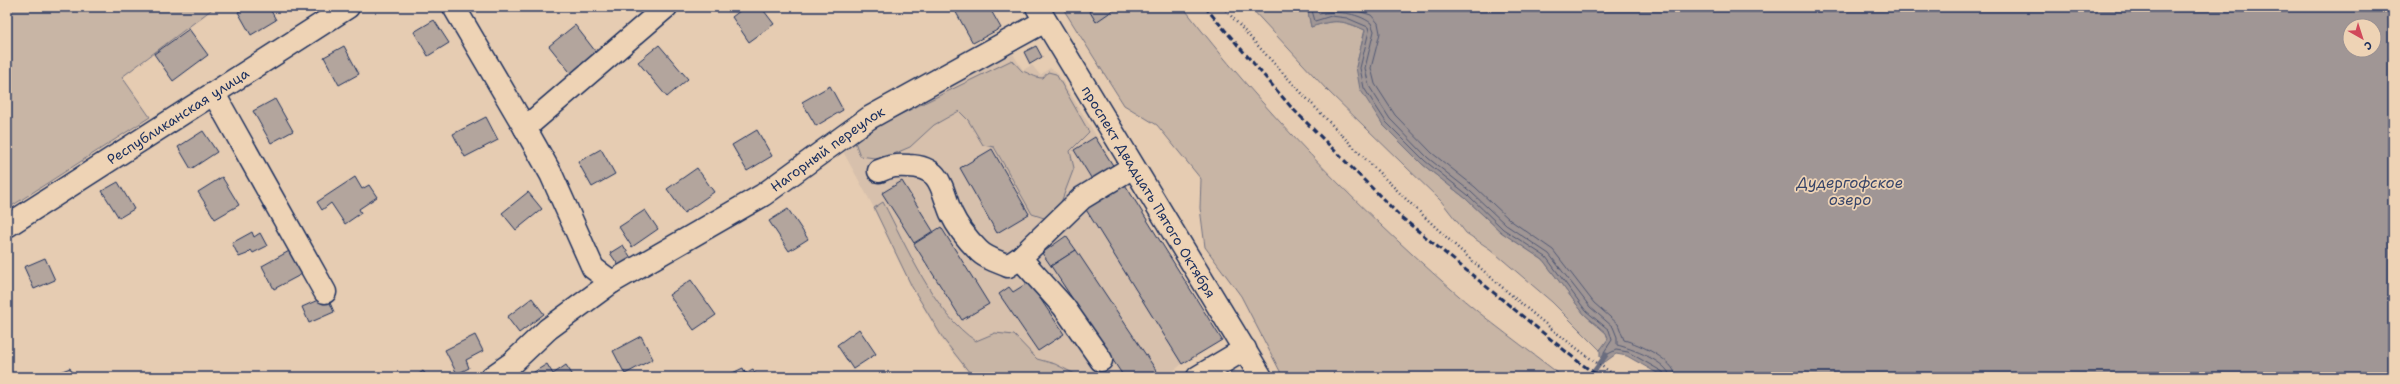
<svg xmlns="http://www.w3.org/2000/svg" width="2400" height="384" viewBox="0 0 2400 384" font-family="'Shantell Sans',sans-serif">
	<rect width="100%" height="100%" fill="#e6ccb2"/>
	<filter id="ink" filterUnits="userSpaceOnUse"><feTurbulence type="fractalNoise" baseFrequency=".025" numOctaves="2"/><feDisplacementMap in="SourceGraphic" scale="8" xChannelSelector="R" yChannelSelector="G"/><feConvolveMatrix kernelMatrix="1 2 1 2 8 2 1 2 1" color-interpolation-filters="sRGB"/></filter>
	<g filter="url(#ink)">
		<!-- built -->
		<polygon fill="#d7c0ac" points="1013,54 1023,70 1032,65 1040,75 1050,68 1057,72 1222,340 1182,364 1166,377 972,377 943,341 912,288 874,208 841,148 885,119"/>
		<!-- green -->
		<g fill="#c8b5a5" stroke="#727282">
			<polygon points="7,7 215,7 122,77 150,117 7,209"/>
			<path d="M1062 7H1183C1262 109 1354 204 1451 289 1487 321 1526 348 1563 377H1283L1241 296 1205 247 1200 208 1201 179 1157 125 1124 105Z"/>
			<path d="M1250 7H1307L1311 27C1336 19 1341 20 1365 30L1356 67 1383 125 1422 164 1465 198 1501 232 1543 260 1584 314 1606 333 1609 339 1600 350 1552 302 1490 249 1466 233 1441 201 1327 90Z"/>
			<path d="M1012 60 1022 71C1030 73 1034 78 1043 78L1048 72 1056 74 1089 132 1070 151 1074 168 1060 205 1044 218 1032 214 994 147 983 145 968 120 959 111 934 125 910 147 882 159 860 156 855 142 883 123Z"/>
			<path d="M883 202C906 245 935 315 976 341L995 333 1014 335 1037 359 1055 364 1081 377H973L944 340 912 287 874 208Z"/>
		</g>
		<!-- water -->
		<path fill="#a09695" stroke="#6b6d7f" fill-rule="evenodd" d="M1307 7H2393V377H1664L1627 356 1616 354 1605 362 1600 357V350L1608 339 1606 333 1584 314 1543 260 1501 232 1465 198 1422 164 1383 125 1360 89 1356 67 1365 30C1342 20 1336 19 1311 27ZM2350 26H2374V50H2350Z"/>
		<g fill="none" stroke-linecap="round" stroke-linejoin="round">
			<!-- shore -->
			<g stroke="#505874" stroke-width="1">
				<polyline points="1311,7 1315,21 1331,16 1347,18 1368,27 1369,31 1360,68 1364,88 1386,122 1425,161 1468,195 1503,229 1546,257 1586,311 1609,330 1612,340 1604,352 1604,356 1616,350 1628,352 1663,372 1665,377"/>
				<path d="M1316 7 1319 14C1336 11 1356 12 1371 23L1374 31 1365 68 1369 86 1390 119 1428 158 1471 192 1506 225 1549 254 1590 307 1613 327 1617 337V345C1630 348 1669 362 1670 377"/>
				<path d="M1345 7 1371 15 1378 23 1380 33 1371 68 1375 84 1395 115 1432 153 1475 187 1510 220 1553 250 1594 303 1618 324 1624 340C1639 344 1675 360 1676 377"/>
			</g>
			<!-- stream -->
			<polyline stroke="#6b6d7f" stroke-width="5" points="1590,377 1606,355"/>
		</g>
		<!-- building -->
		<g fill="#b3a59d" stroke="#1b2f5e">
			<polygon points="246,7 269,7 276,20 251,35 238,12"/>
			<polygon points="745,7 761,7 774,24 749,42 732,17"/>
			<polygon points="953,7 989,7 1001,28 973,43"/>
			<polygon points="1087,7 1113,7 1115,9 1096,22"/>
			<polygon points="434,20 449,43 428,56 414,32"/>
			<polygon points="575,25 599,56 573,76 549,46"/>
			<polygon points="189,29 208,55 173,81 154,54"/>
			<polygon points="659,45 688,79 667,97 638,62"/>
			<polygon points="344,46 359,74 339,85 324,57"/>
			<polygon points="1036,46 1042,57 1030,64 1024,52"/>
			<polygon points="830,86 843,110 816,126 802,102"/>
			<polygon points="275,99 293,131 271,143 253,111"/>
			<polygon points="486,117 498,140 465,157 453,134"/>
			<polygon points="757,130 772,156 747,171 732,145"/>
			<polygon points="203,131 217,152 191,169 178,147"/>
			<polygon points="1095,137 1114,167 1093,181 1074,150"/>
			<polygon points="601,149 615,174 592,187 578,162"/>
			<polygon points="992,149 1029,214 997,233 960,168"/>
			<polygon points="697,168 714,192 684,213 667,189"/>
			<polygon points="222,177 239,205 215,219 198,192"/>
			<polygon points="355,177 362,189 369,185 377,197 359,209 361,213 345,224 331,203 322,210 317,202"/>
			<polygon points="902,181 933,231 914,243 882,193"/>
			<polygon points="118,182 134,209 119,218 102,191"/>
			<polygon points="1124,183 1222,340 1182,364 1085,208"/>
			<polygon points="528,192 542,209 516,230 502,213"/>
			<polygon points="788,209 808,239 789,251 769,221"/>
			<polygon points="645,210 658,229 632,247 619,227"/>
			<polygon points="941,227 989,304 962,320 914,244"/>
			<polygon points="252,232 254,237 260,233 267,246 253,253 251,250 247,254 239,257 232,243"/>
			<polygon points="1066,236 1076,250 1051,266 1042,253"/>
			<polygon points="623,245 631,258 619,266 610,253"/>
			<polygon points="291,250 304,273 274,289 262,266"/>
			<polygon points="1076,250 1158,373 1152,377 1124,377 1051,266"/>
			<polygon points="45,258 55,280 34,289 24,267"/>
			<polygon points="691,280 716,315 694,330 669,295"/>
			<polygon points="1029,282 1064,334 1038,351 999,294 1009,287 1013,292"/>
			<polygon points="327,296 334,312 309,323 302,307"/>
			<polygon points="532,298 544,314 519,333 507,317"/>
			<polygon points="859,329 876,354 853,369 837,345"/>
			<polygon points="475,335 483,351 466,360 469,368 457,374 445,350"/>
			<polygon points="641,336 653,359 625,374 613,351"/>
			<polygon points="547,364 553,374 566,365 574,377 526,377"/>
			<polygon points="70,368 74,377 47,377"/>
			<polygon points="743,368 745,373 753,369 757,377 724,377"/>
			<polygon points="423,371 428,377 415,377"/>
		</g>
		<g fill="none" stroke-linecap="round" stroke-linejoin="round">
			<!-- minor casing -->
			<g stroke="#1b2f5e" stroke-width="25">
				<g id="minor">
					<polyline points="454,7 525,128 666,7"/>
					<path id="s1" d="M1037 7 1261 377"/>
					<polyline points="214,94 325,292"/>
					<polyline points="525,128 551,174 593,268 612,282"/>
					<path d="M879 171C890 166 897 165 909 166 942 167 941 189 951 213 957 226 968 240 978 250 985 258 999 262 1008 266L1020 258 1082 198 1133 167"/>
					<path id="s2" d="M7 226 348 7"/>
					<polyline points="1020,258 1064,307 1101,360"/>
					<path id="s3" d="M492 377 512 363 548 329 612 282 763 195 869 118 1045 21"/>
					<polyline points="1198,377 1245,349"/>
				</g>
			</g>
			<!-- path -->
			<path stroke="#1b2f5e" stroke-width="2.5" stroke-dasharray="1 3" stroke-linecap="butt" d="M1223 7C1306 100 1392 190 1486 273 1528 310 1571 347 1618 377"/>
			<!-- minor -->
			<use href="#minor" stroke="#eed3b5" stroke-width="22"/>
			<!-- rail -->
			<polyline stroke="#1b2f5e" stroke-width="3" stroke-dasharray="6 3" stroke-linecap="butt" points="1205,7 1291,107 1401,217 1580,363 1600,377"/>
		</g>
	</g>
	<g text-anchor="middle" stroke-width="3.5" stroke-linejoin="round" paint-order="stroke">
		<!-- street labels -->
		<g font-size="14" fill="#1b2f5e" stroke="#eed3b5">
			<text dy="5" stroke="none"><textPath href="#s2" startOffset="203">Республиканская улица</textPath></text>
			<text dy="5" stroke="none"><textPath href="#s3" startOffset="407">Нагорный переулок</textPath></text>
			<text dy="5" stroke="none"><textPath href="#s1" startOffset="216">проспект Двадцать Пятого Октября</textPath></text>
		</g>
		<!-- water labels -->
		<g font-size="15" font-style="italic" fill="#364469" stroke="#eed3b5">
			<text x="1850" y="188">Дудергофское<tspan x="1850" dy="17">озеро</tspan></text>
		</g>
	</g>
	<!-- margin -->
	<rect width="2400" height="384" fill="none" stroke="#eed3b5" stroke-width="24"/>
	<rect x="12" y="12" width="2376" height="360" fill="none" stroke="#1b2f5e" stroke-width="1.5" filter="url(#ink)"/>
	<!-- north arrow -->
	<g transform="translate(2362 38) rotate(141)"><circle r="19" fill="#eed3b5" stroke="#9a9192"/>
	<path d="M0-3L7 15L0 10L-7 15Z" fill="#d1495b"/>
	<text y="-6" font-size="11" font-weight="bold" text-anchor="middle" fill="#1b2f5e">С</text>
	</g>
</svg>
